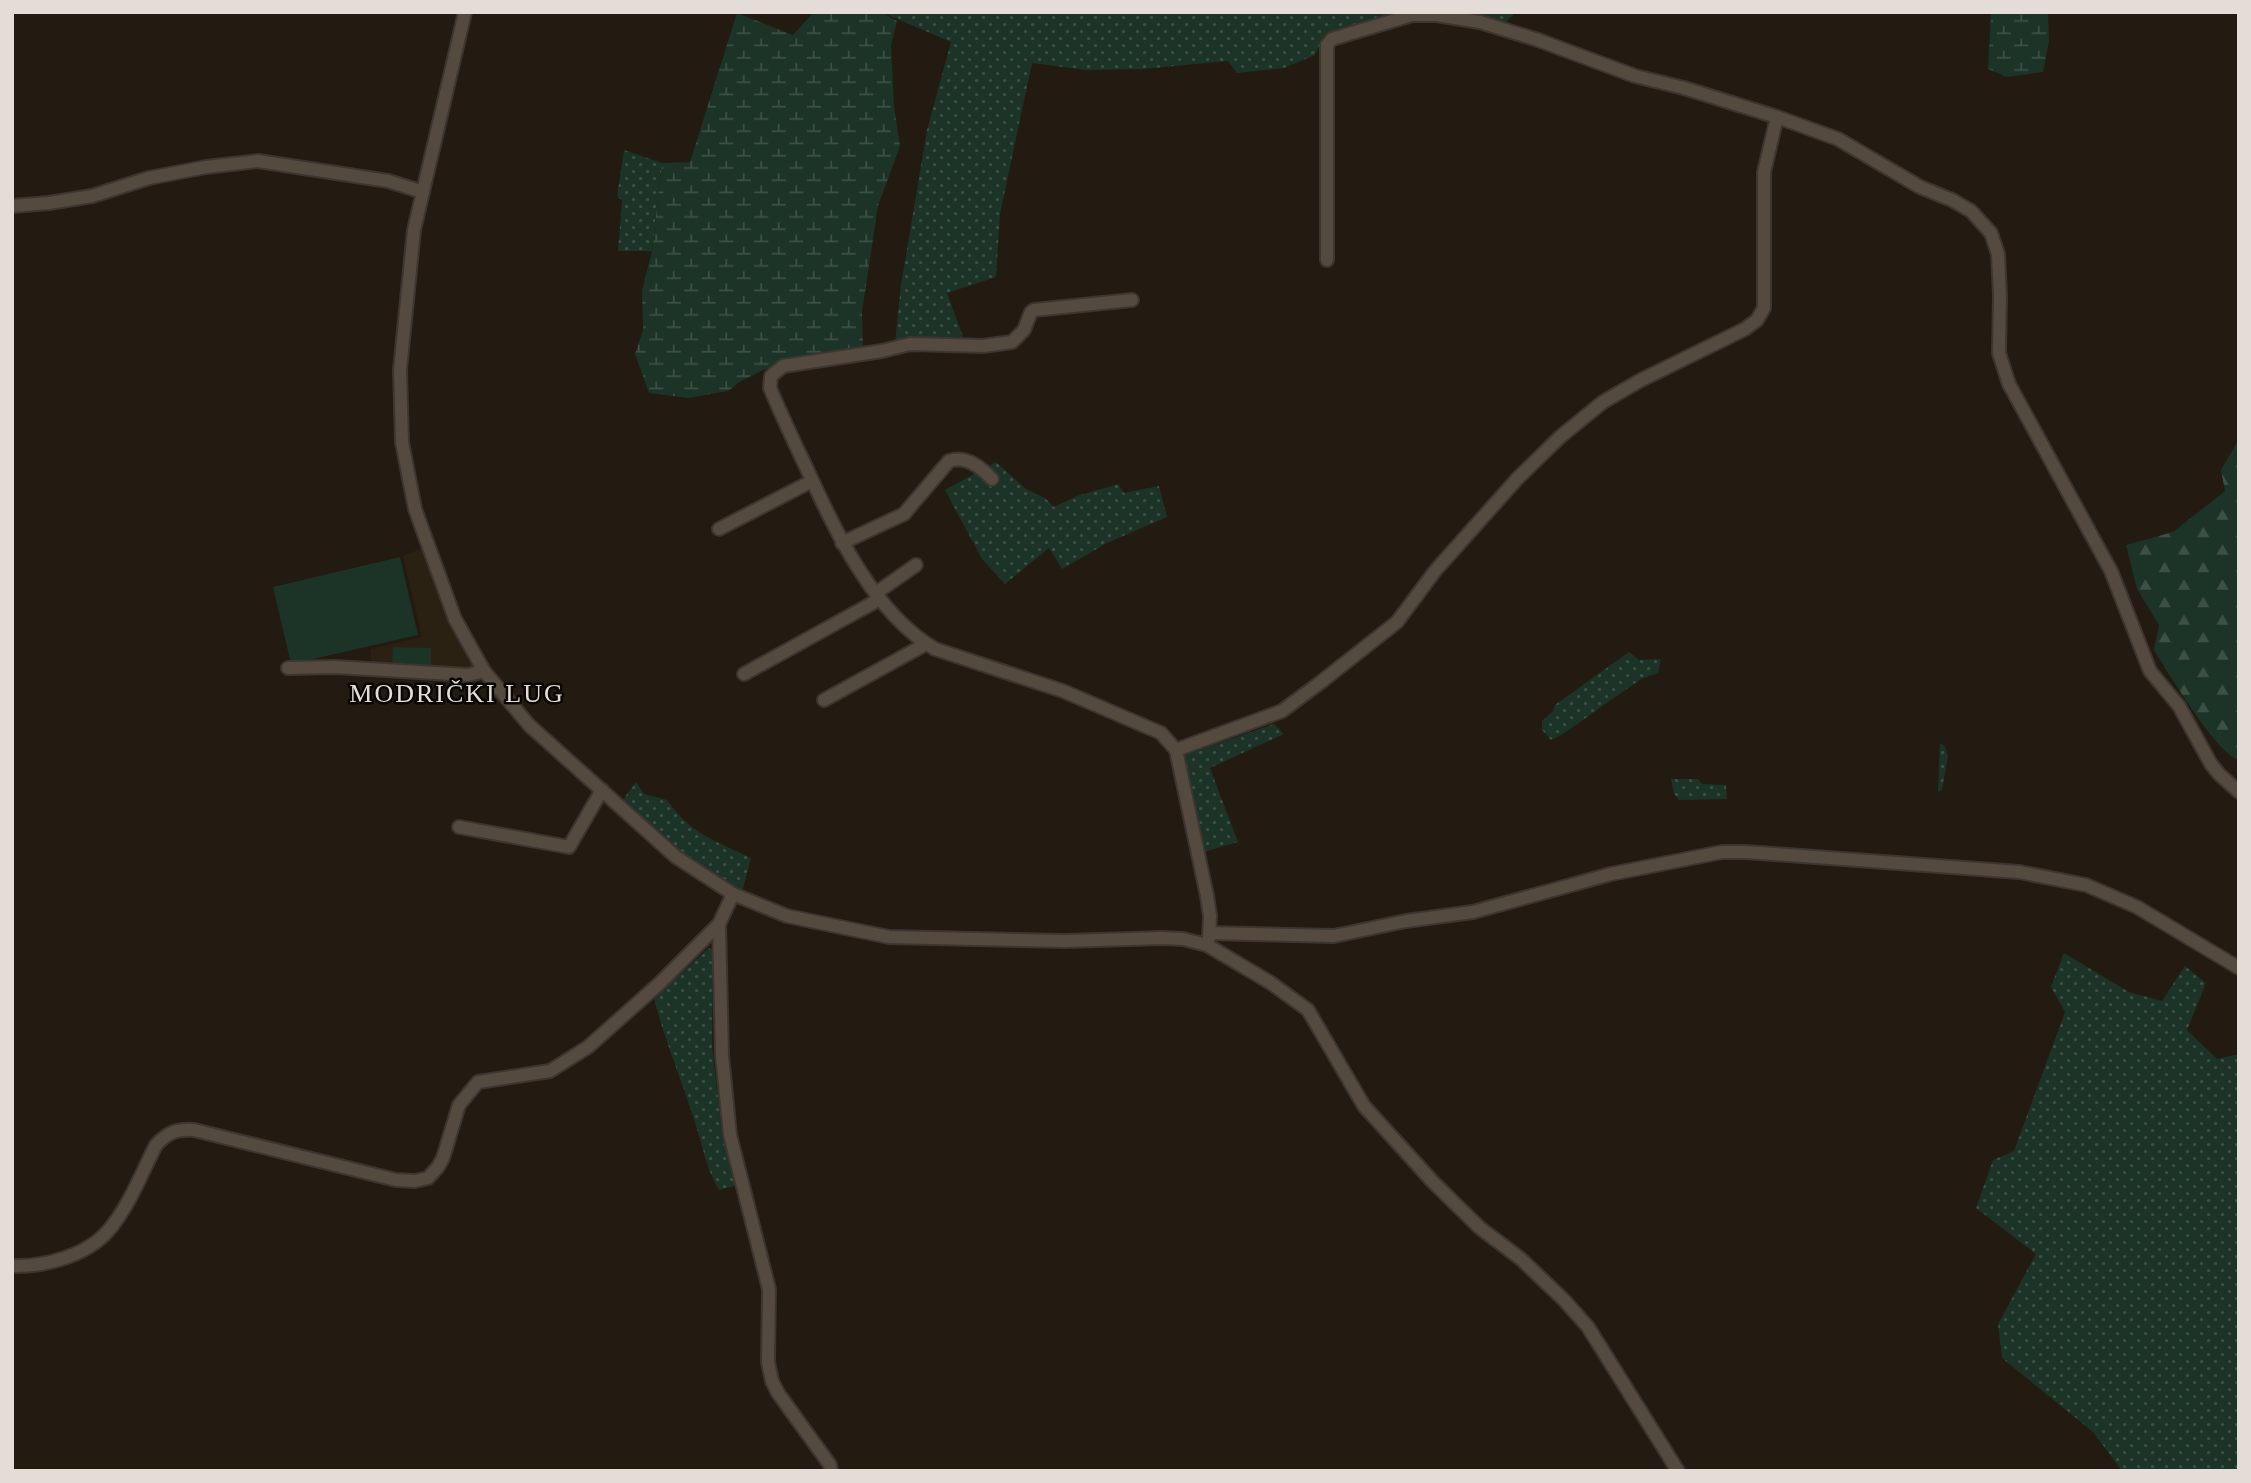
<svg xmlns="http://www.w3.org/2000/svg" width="2251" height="1483" viewBox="0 0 2251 1483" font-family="'Times New Roman',serif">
	<defs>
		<pattern id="grass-dots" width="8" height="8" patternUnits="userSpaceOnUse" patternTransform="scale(1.75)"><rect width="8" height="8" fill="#1c3328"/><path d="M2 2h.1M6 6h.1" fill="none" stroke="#3d5046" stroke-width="1.8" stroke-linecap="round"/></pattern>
		<pattern id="forest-firs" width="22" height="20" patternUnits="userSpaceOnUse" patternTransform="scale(1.75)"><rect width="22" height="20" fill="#1c3328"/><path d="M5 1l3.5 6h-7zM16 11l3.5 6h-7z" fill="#3d5046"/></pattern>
		<pattern id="wetland-marsh" width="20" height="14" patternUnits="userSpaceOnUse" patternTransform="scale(1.75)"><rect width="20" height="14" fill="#1c3328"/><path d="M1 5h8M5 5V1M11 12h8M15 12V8" fill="none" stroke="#3d5046"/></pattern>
	</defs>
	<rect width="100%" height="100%" fill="#231a11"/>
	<!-- education -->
	<polygon fill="#2b2112" points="422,548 454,625 478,668 467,672 371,667 371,649 422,637 403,556"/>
	<!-- grass -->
	<g fill="url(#grass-dots)">
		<polygon points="881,12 1407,12 1323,37 1315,55 1284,68 1237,73 1228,61 1143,69 1086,70 1032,63 1000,214 996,277 947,293 966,345 895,342 901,285 927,130 951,42"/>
		<polygon points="1460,12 1516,12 1506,22"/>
		<polygon points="624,150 662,163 652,251 618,251 622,200 617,197"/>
		<polygon points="996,462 1026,489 1045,498 1054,507 1077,496 1118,484 1124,493 1159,486 1167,517 1107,543 1062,569 1049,548 1005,584 982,559 945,490"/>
		<polygon points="1629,652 1639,660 1661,659 1658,673 1641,679 1563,734 1551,740 1542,730 1542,721 1553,711 1555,705"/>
		<polygon points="1274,724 1284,734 1210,768 1238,842 1197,854 1182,756"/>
		<polygon points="1940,743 1945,747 1948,756 1942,790 1938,792"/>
		<polygon points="1671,779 1698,779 1702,784 1726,785 1727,799 1679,800 1674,794"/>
		<path d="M636 782 644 794 667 800C690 834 716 841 751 858L742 892 680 852 622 801Z"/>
		<path d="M709 948 713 951 712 1046 723 1141 738 1185 719 1190C707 1170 704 1151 697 1129 684 1085 665 1043 654 998Z"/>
		<polygon points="2064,953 2129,992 2162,1001 2185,966 2206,983 2187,1030 2217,1059 2239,1054 2239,1471 2122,1471 2093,1432 2002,1358 1998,1324 2036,1254 1976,1208 1993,1160 2014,1151 2065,1012 2051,987"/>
	</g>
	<!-- forest -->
	<path fill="url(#forest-firs)" d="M2239 439V760C2216 754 2169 673 2154 650L2159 625 2137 589 2126 545 2173 532 2225 491 2221 470Z"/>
	<!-- wetland -->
	<g fill="url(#wetland-marsh)">
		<polygon points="814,12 881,12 897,21 891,45 894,106 900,146 878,206 862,312 863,348 782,361 741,381 728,391 688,398 649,393 635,354 643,330 642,291 652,251 662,163 690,162 737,13 793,35"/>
		<polygon points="1991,12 2048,12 2049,41 2043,72 2007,77 1988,69"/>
	</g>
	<!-- pitch -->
	<g fill="#1c3328">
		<polygon points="400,557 418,635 291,664 273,587"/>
		<polygon points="393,647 431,648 431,667 392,666"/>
	</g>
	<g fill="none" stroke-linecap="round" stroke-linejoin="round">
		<!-- minor casing -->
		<g stroke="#3c3530" stroke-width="16">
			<g id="minor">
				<polyline points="465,12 414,230 400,370 402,442 415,509 455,619 484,671 529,725 676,857 733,894 787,916 889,937 1065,941 1163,938 1183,939 1207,945 1271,983 1308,1010 1364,1106 1433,1182 1480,1228 1521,1259 1564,1300 1588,1327 1678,1471"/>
				<polyline points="12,206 49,203 92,196 149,178 206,167 258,161 388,181 423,192"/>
				<polyline points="1327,260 1327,45 1332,39 1412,15 1436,15 1480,22 1538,40 1635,76 1684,88 1777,117 1838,139 1920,187 1952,200 1971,211 1991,233 1998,254 2000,296 1999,353 2009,384 2111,571 2150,671 2179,706 2211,764 2219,774 2239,792"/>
				<path d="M1132 300 1034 310 1031 312 1024 330 1012 342 983 346 910 344 882 351 783 366 771 376 770 388C781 414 793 440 806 467 835 530 873 613 935 649L1063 691 1161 733 1176 750 1282 711 1321 682 1397 622 1435 571 1517 479 1560 437 1603 402 1641 380 1745 329 1757 320 1764 308V172L1777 117"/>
				<polyline points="719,529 812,481"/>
				<path d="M842 543 904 514 949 461C966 455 981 467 992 479"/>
				<polyline points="876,593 916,565"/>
				<polyline points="288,668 335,667 468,675 484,671"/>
				<polyline points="744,674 880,599"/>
				<polyline points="824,700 926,644"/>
				<polyline points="1176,750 1207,896 1210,916 1209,938"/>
				<polyline points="459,827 569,847 602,790"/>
				<polyline points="719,924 722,1055 730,1135 769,1289 768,1362 772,1381 778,1393 830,1465 831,1471"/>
				<polyline points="1210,933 1334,936 1406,921 1473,912 1611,874 1722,852 1746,852 2019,872 2086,885 2137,907 2239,968"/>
				<path d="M12 1266C44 1267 86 1256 108 1231 129 1207 141 1174 156 1145 168 1132 177 1129 194 1130L396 1180 415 1181 428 1178 438 1167 443 1158 459 1105 478 1082 550 1071 588 1047 660 983 719 924 733 894"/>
			</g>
		</g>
		<!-- minor -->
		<use href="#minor" stroke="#554a40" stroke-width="12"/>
	</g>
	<g text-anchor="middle" stroke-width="5" stroke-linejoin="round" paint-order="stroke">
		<!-- quarter labels -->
		<g font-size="26" letter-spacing="2" fill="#e4ddd7" stroke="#090603">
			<text x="457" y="702">MODRIČKI LUG</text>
		</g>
	</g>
	<!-- border -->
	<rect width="2251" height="1483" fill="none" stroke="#e4ddd7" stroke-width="28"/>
</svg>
